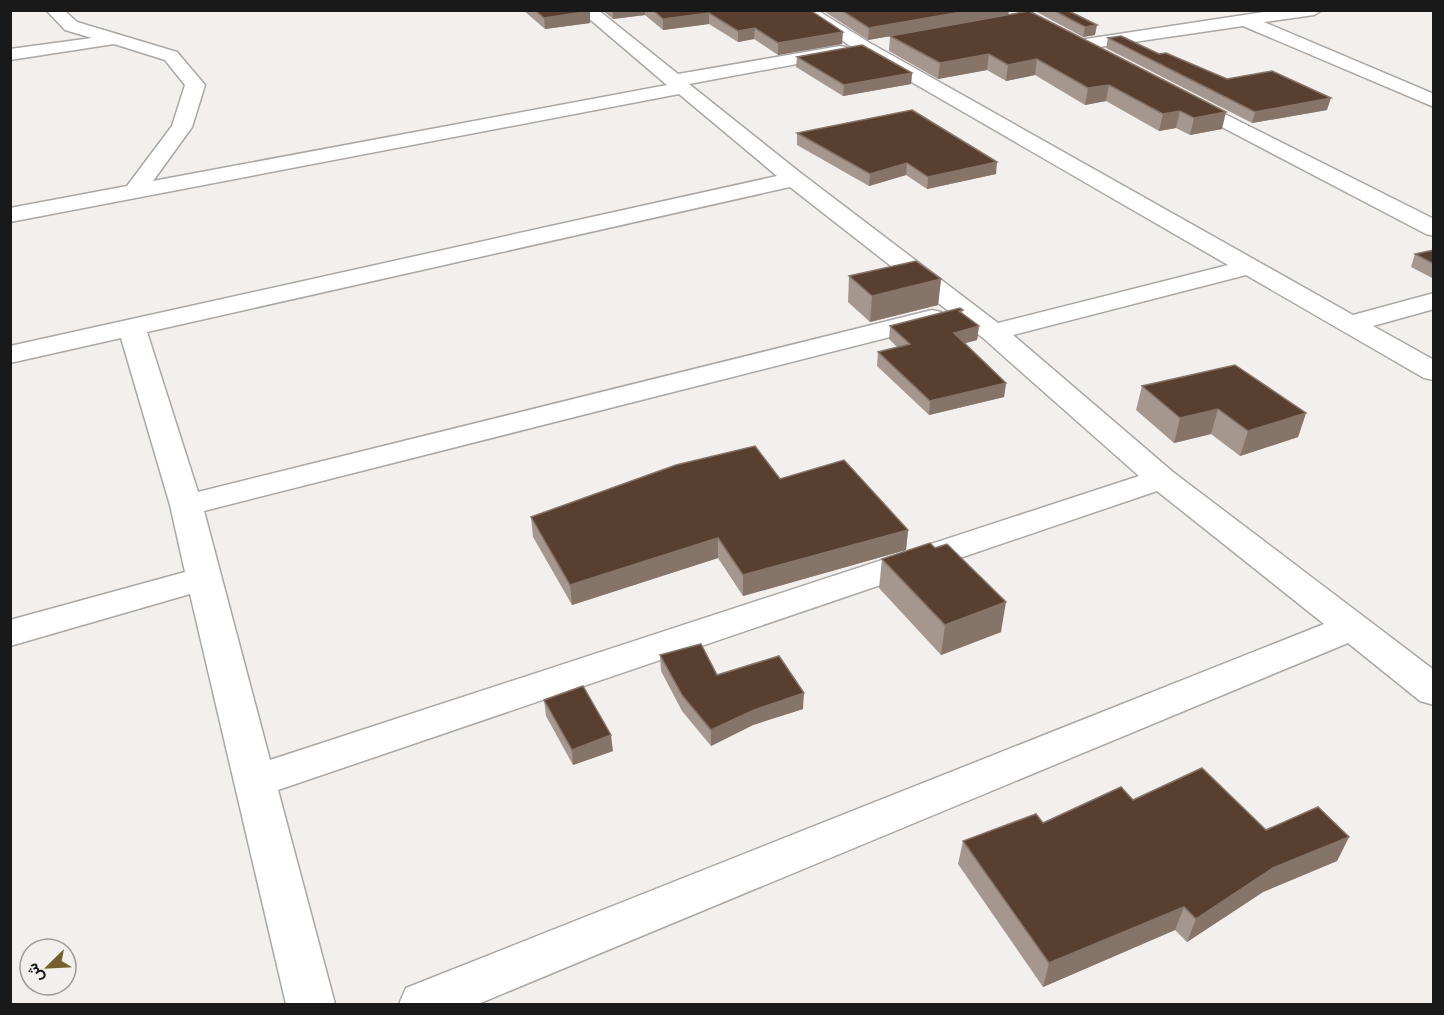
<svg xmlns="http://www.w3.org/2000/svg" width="1444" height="1015" viewBox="0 0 1444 1015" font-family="'Fira Sans',Vazirmatn,sans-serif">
	<rect width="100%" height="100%" fill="#f2efed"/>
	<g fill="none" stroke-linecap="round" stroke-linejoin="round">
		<!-- street casing -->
		<g stroke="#aaa7a5" stroke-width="3">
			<g id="street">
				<path d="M46 10H64L77 22 177 52 205 85 192 127 153 181 667 85 579 10H598L678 74 840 46 846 47 849 51 846 55 840 56 689 84 802 174 998 323 1228 265 858 51 796 10H817L870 43 1353 315 1434 293V309L1373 326 1434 360V380L1424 378 1246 275 1013 335 1173 472 1434 670V705L1420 701 1348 643 478 1004H399L406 988 1324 624 1157 491 278 790 335 1004H286L190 594 10 646V620L185 572 170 505 121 338 10 363V346L777 176 679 94 10 222V208L127 186 172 126 185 85 165 60 114 44 10 60V49L92 38 65 30ZM790 187 983 338 1139 476 270 760 204 511 941 324 945 318 941 312 932 310 198 492 147 332Z"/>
				<polygon points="1277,10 1322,10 1314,15 1264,22 1434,94 1434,107 1243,26 1079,50 1073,49 1070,45 1073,41 1079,40"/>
				<polygon points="1185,94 1434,219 1434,236 1426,234 1178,104 1175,100 1178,96"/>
			</g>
		</g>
		<!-- street -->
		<use href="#street" fill="#fff" fill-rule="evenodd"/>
	</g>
	<!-- wall -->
	<g fill="#a6978e">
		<polygon points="523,10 589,10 590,11 590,23 545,29"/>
		<polygon points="602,10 810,10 842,44 778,55 754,39 738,42 709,24 663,30 645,15 613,19"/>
		<polygon points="822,10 1009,10 1008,15 1222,129 1190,135 1176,128 1159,131 1106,101 1085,105 1035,75 1006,81 987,70 938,79 889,51 890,36 868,40"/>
		<polygon points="1033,10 1067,10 1095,35 1083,37"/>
		<polygon points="1108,38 1159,54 1227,79 1327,110 1252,123 1106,48"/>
		<polygon points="797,57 912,73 911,84 843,96 796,67"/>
		<polygon points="797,133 996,174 927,189 906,175 869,186 797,145"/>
		<polygon points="1434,250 1434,279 1411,267 1415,254"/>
		<polygon points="849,276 941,279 938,305 870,322 848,302"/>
		<polygon points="963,310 962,313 979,326 977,340 964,343 1006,383 1004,397 929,415 877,366 878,352 897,347 889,339 890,326"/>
		<polygon points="1142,386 1306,413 1298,437 1240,456 1211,434 1174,443 1136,410"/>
		<polygon points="780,479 908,530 906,550 743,596 718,558 572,605 533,537 531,517"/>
		<polygon points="882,559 1001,632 941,655 879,588"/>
		<polygon points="660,655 717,675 803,709 753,725 711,746 682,711 661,671"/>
		<polygon points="544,700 613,751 573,765 546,716"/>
		<polygon points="1133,800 1266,830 1349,837 1337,861 1263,892 1187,942 1175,930 1043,987 958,864 963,841 1043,823"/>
	</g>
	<!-- shaded-wall -->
	<g fill="#877469">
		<polygon points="613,10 645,10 645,15 613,19"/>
		<polygon points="973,10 1009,10 1008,16 868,40 869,28"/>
		<polygon points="590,11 590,23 545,29 544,18"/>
		<polygon points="709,13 709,24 663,30 663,19"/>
		<polygon points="1097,25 1095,35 1083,37 1085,27"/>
		<polygon points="755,28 754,39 738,42 738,31"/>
		<polygon points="843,32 842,44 778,55 778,43"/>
		<polygon points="989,54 987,70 938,79 940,63"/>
		<polygon points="1037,59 1035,75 1006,81 1008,65"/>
		<polygon points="912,73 911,84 843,96 844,85"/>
		<polygon points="1109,85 1106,101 1085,105 1088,88"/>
		<polygon points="1331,98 1327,110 1252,123 1255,112"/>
		<polygon points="1180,111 1176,128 1159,131 1163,114"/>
		<polygon points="1226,112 1222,129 1190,135 1194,118"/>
		<polygon points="997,162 996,174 927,189 928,177"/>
		<polygon points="907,163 906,175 869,186 870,174"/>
		<polygon points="941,279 938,305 870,322 872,296"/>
		<polygon points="979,326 977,340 952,347 954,333"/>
		<polygon points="1006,383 1004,397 929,415 930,401"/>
		<polygon points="1218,409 1211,434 1174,443 1180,418"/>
		<polygon points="1306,413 1298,437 1240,456 1248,431"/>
		<polygon points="908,530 906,550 743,596 743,575"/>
		<polygon points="718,538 718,558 572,605 570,585"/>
		<polygon points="1006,602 1001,632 941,655 945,625"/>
		<polygon points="804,693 803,709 753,725 711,746 711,730 754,710"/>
		<polygon points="611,735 613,751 573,765 572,750"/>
		<polygon points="1349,837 1337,861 1263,892 1187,942 1196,919 1273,868"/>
		<polygon points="1184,907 1175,930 1043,987 1049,963"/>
	</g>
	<!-- building -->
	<g fill="#593f30" stroke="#877469" stroke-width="1.5">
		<polygon points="535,10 589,10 590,11 544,18"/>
		<polygon points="653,10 810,10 843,32 778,43 755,28 738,31 709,13 663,19"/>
		<polygon points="841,10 973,10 869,28"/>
		<polygon points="1053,10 1067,10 1097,25 1085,27"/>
		<polygon points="1029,11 1226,112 1194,118 1180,111 1163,114 1109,85 1088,88 1037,59 1008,65 989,54 940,63 890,36"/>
		<polygon points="1121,36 1159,54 1166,53 1227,79 1272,71 1331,98 1255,112 1108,38"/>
		<polygon points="862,45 912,73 844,85 797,57"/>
		<polygon points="912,110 997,162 928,177 907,163 870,174 797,133"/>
		<polygon points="1434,250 1434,264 1415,254"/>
		<polygon points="916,261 941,279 872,296 849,276"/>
		<polygon points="960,308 963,310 959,311 979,326 954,333 1006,383 930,401 878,352 910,344 890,326"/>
		<polygon points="1235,365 1306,413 1248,431 1218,409 1180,418 1142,386"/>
		<polygon points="755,446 780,479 844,460 908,530 743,575 718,538 570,585 531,517 676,465"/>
		<polygon points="930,543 935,548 947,544 1006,602 945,625 882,559"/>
		<polygon points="701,644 717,675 779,656 804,693 754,710 711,730 682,695 660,655"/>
		<polygon points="583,686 611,735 572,750 544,700"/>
		<polygon points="1202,768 1266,830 1318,807 1349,837 1273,868 1196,919 1184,907 1049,963 963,841 1036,814 1043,823 1121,787 1133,800"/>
	</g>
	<!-- border -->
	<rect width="1444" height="1015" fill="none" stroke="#1a1919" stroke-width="24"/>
	<!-- north arrow -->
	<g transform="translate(48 967) rotate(246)"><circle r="28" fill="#f2efed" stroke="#9c9998" stroke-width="1.5"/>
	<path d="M0-4.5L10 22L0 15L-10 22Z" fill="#755f2f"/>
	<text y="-9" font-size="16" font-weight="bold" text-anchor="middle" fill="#1a1919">ش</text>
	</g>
</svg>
